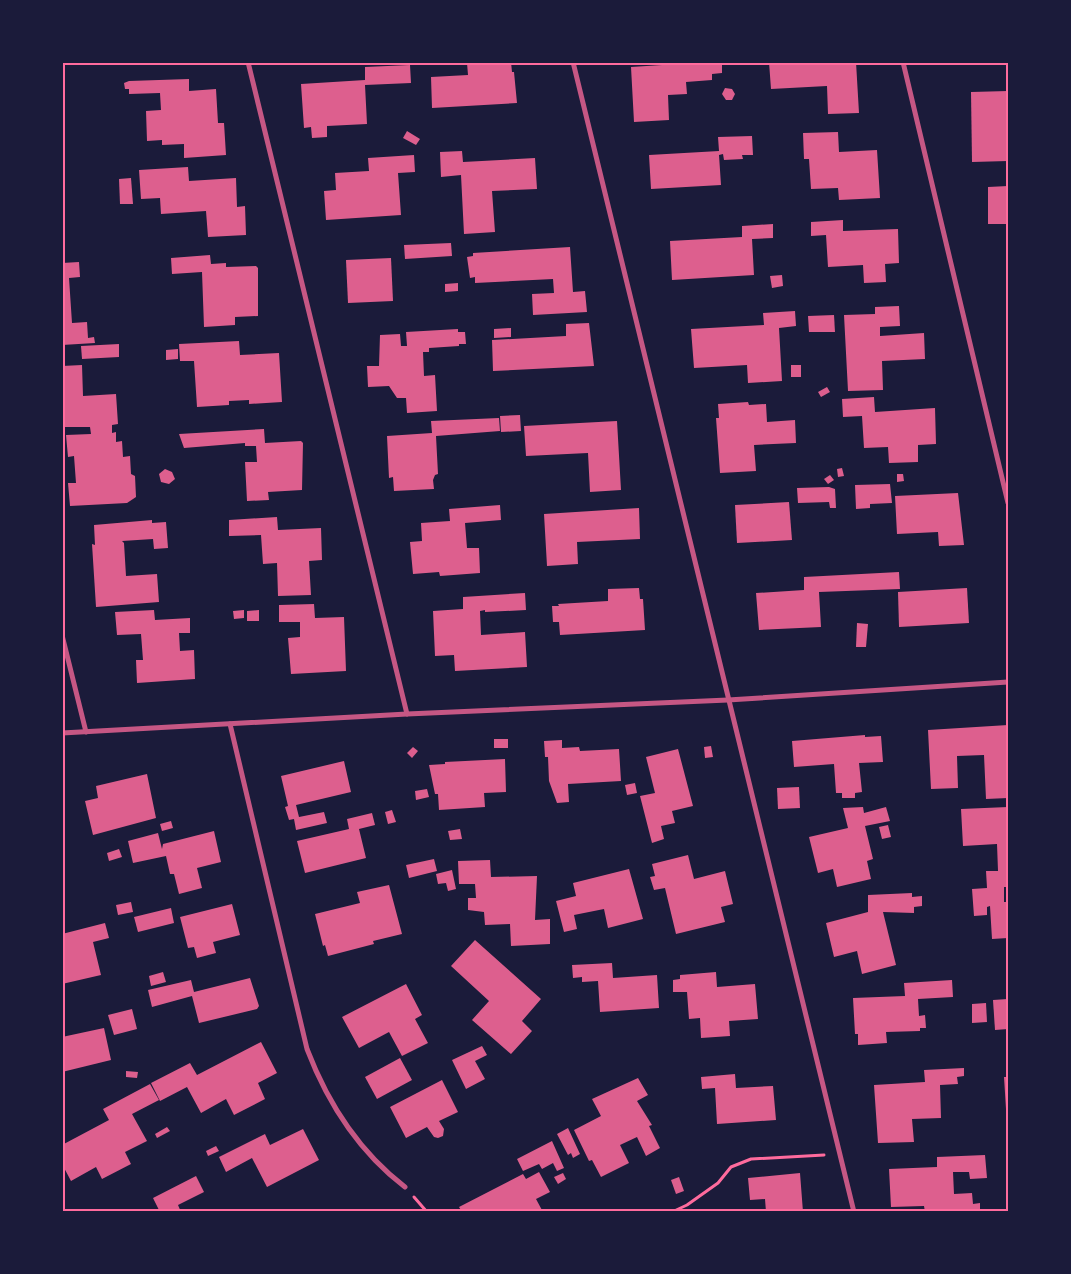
<svg xmlns="http://www.w3.org/2000/svg" width="1071" height="1274" viewBox="0 0 1071 1274" font-family="Poppins,sans-serif">
	<rect width="100%" height="100%" fill="#1b1b3a"/>
	<!-- building -->
	<g fill="#dd5f8e">
		<polygon points="479,62 511,62 512,72 514,72 517,103 432,108 431,77 468,75 467,63"/>
		<polygon points="661,62 722,62 722,73 712,74 712,80 686,82 687,94 668,95 669,120 634,122 631,67 662,65"/>
		<polygon points="735,62 759,62 759,64 736,65"/>
		<polygon points="769,62 856,62 859,113 828,114 827,86 771,89"/>
		<polygon points="410,65 411,83 365,85 367,124 327,126 327,137 312,138 311,127 304,128 301,84 365,80 365,67"/>
		<polygon points="189,79 189,91 216,89 218,123 224,123 226,155 184,158 184,144 162,145 162,140 147,141 146,111 161,110 160,93 129,94 129,89 125,89 124,83 129,81"/>
		<polygon points="725,88 732,89 735,94 732,100 726,100 722,94"/>
		<polygon points="1008,91 1008,161 972,162 971,92"/>
		<polygon points="407,131 420,139 416,145 403,138"/>
		<polygon points="838,132 839,152 877,150 880,198 839,200 838,188 811,189 809,159 804,159 803,133"/>
		<polygon points="752,136 753,155 742,155 743,159 724,160 723,154 719,155 721,185 651,189 649,155 719,151 718,137"/>
		<polygon points="462,151 463,162 535,158 537,189 492,191 495,232 464,234 461,175 441,177 440,152"/>
		<polygon points="414,155 415,172 398,173 401,215 326,220 324,191 336,190 335,173 369,171 368,158"/>
		<polygon points="188,167 189,181 236,178 237,207 245,206 246,235 208,237 206,211 161,214 160,198 141,199 139,170"/>
		<polygon points="131,178 133,204 120,204 119,179"/>
		<polygon points="1008,186 1008,224 988,224 988,187"/>
		<polygon points="843,220 843,231 898,229 899,263 885,264 886,282 864,283 863,265 828,267 826,235 811,236 811,222"/>
		<polygon points="773,224 773,238 752,239 754,275 672,280 670,241 742,237 742,226"/>
		<polygon points="451,243 452,256 405,259 404,245"/>
		<polygon points="570,247 573,292 585,291 587,312 533,315 532,294 554,293 553,279 475,283 475,277 470,278 467,257 473,256 473,253"/>
		<polygon points="210,255 211,264 226,263 226,267 256,266 258,268 258,316 235,317 235,325 204,327 202,272 172,274 171,258"/>
		<polygon points="391,258 393,301 348,303 346,260"/>
		<polygon points="79,262 80,277 69,278 72,323 87,322 88,338 94,337 95,343 62,345 62,263"/>
		<polygon points="782,275 783,286 772,288 770,276"/>
		<polygon points="458,283 458,291 445,292 445,284"/>
		<polygon points="899,306 900,326 880,327 880,336 924,333 925,359 882,361 883,390 848,391 844,315 875,314 875,307"/>
		<polygon points="795,311 796,326 779,328 782,381 748,383 747,365 694,368 691,329 764,325 763,313"/>
		<polygon points="834,315 835,332 809,332 808,316"/>
		<polygon points="589,323 594,366 493,371 492,340 566,336 566,324"/>
		<polygon points="511,328 511,337 494,338 494,329"/>
		<polygon points="458,329 458,332 465,332 466,344 459,344 459,346 429,348 429,352 423,352 424,376 435,375 437,411 407,413 406,398 397,398 389,386 368,387 367,366 379,366 380,335 400,334 401,346 407,346 406,332"/>
		<polygon points="239,341 240,355 279,353 282,402 249,404 249,400 229,401 229,405 197,407 194,361 180,361 179,344"/>
		<polygon points="119,344 119,357 82,359 81,346"/>
		<polygon points="178,349 178,359 166,360 166,350"/>
		<polygon points="82,365 83,396 116,394 118,424 112,425 112,433 116,432 116,442 122,441 123,457 130,456 131,474 135,476 136,497 127,503 70,506 68,483 76,483 74,456 68,457 66,435 91,434 90,427 62,427 62,366"/>
		<rect x="791" y="365" width="10" height="12"/>
		<polygon points="827,387 830,392 821,397 818,392"/>
		<polygon points="874,397 875,412 935,408 936,444 918,445 918,462 889,463 888,447 864,448 862,416 843,417 842,399"/>
		<polygon points="748,402 749,405 766,404 767,422 795,420 796,443 754,445 756,471 720,473 716,418 719,418 718,404"/>
		<polygon points="520,415 521,431 501,432 500,416"/>
		<polygon points="499,418 500,431 436,436 438,474 435,475 433,480 434,489 394,491 393,477 389,478 387,436 432,433 431,421"/>
		<polygon points="617,421 621,490 590,492 588,453 526,456 524,426"/>
		<polygon points="264,429 265,443 301,441 303,443 302,490 268,492 269,500 247,501 245,462 257,462 256,446 245,446 245,443 184,448 179,434"/>
		<polygon points="842,468 844,476 838,477 837,469"/>
		<polygon points="165,469 172,472 175,479 169,484 161,482 159,474"/>
		<polygon points="897,474 903,474 904,481 897,482"/>
		<polygon points="830,475 834,480 828,484 824,479"/>
		<polygon points="890,484 892,503 870,504 870,508 856,509 855,485"/>
		<polygon points="829,487 835,489 836,508 830,508 829,502 798,503 797,488"/>
		<polygon points="958,493 964,545 939,546 938,532 897,534 895,496"/>
		<polygon points="789,502 792,540 737,543 735,505"/>
		<polygon points="500,505 501,520 465,523 467,548 479,548 480,573 440,576 439,572 413,574 410,542 422,541 421,523 450,521 449,509"/>
		<polygon points="639,508 640,539 577,542 578,564 547,566 544,514"/>
		<polygon points="277,517 278,530 321,528 322,560 309,561 311,595 278,596 277,563 263,564 261,535 229,536 229,520"/>
		<polygon points="152,520 152,523 166,522 168,548 154,549 153,539 122,541 124,543 126,576 157,574 159,602 96,607 92,544 95,545 94,525"/>
		<polygon points="899,572 900,589 819,592 821,627 759,630 756,593 804,590 804,577"/>
		<polygon points="639,588 640,599 643,599 645,630 560,635 559,622 553,622 552,606 559,606 558,604 608,601 608,589"/>
		<polygon points="967,588 969,623 899,627 898,592"/>
		<polygon points="525,593 526,610 485,612 485,610 480,611 481,635 525,632 527,667 455,671 454,655 435,656 433,611 463,609 463,597"/>
		<polygon points="314,604 315,618 344,617 346,671 291,674 288,638 300,637 300,622 279,622 279,605"/>
		<polygon points="154,610 155,620 190,618 190,633 179,633 180,651 194,650 195,679 137,683 136,660 143,660 141,634 117,635 115,612"/>
		<polygon points="244,610 244,618 234,619 233,611"/>
		<polygon points="259,610 259,621 247,621 247,611"/>
		<polygon points="857,623 868,624 866,647 856,647"/>
		<polygon points="1008,725 1008,798 986,799 984,755 957,756 958,788 931,789 928,730"/>
		<polygon points="865,735 865,737 881,736 883,762 859,763 862,792 855,793 855,798 842,798 842,793 836,793 834,764 794,767 792,741"/>
		<rect x="494" y="739" width="14" height="9"/>
		<polygon points="562,740 562,748 579,747 580,751 619,749 621,781 568,784 569,802 557,803 549,781 548,757 545,757 544,741"/>
		<polygon points="711,746 713,757 705,758 704,747"/>
		<polygon points="413,747 418,751 412,758 407,753"/>
		<polygon points="678,749 693,806 672,811 675,823 661,826 664,839 652,843 640,796 655,793 646,757"/>
		<polygon points="505,759 506,792 484,793 485,807 439,810 438,794 435,794 429,765 445,764 445,762"/>
		<polygon points="344,761 351,792 296,805 299,817 324,812 327,823 296,830 294,819 289,820 285,807 288,806 281,776"/>
		<polygon points="147,774 156,818 93,835 85,801 98,798 96,786"/>
		<polygon points="635,783 637,793 627,795 625,785"/>
		<polygon points="799,787 800,808 778,809 777,788"/>
		<polygon points="427,789 429,797 416,800 415,791"/>
		<polygon points="863,807 864,813 886,807 890,821 865,826 873,859 867,861 871,879 837,887 833,869 818,873 809,837 848,828 843,808"/>
		<polygon points="1008,807 1008,887 1004,887 1004,902 1008,902 1008,938 992,939 990,906 987,907 987,915 974,916 972,889 987,888 986,871 998,871 997,844 963,846 961,809"/>
		<polygon points="392,810 396,822 388,824 385,812"/>
		<polygon points="372,813 375,825 359,829 366,858 305,873 297,841 349,829 347,819"/>
		<polygon points="171,821 173,828 162,831 160,824"/>
		<polygon points="888,825 891,837 882,839 879,827"/>
		<polygon points="460,829 462,839 450,840 448,831"/>
		<polygon points="214,831 221,862 197,868 202,888 179,894 174,874 170,874 166,856 133,863 128,841 158,833 162,849 163,844"/>
		<polygon points="119,849 122,857 109,861 107,853"/>
		<polygon points="688,855 694,879 725,871 733,904 721,907 725,922 676,934 665,888 654,890 650,877 655,876 652,864"/>
		<polygon points="434,859 437,871 409,878 406,865"/>
		<polygon points="490,860 491,877 537,876 535,920 550,919 550,944 511,946 510,924 485,925 484,912 468,910 468,898 476,898 475,884 459,884 458,861"/>
		<polygon points="629,869 643,919 608,928 604,909 574,915 577,929 564,932 556,901 576,896 573,883"/>
		<polygon points="452,870 456,889 448,891 446,883 438,884 436,874"/>
		<polygon points="389,885 402,934 373,941 374,944 328,956 325,945 323,946 315,914 360,903 357,892"/>
		<polygon points="912,893 912,897 922,896 922,906 914,907 914,913 883,912 896,965 862,974 857,951 834,957 826,923 868,912 868,895"/>
		<polygon points="131,902 133,912 118,915 116,905"/>
		<polygon points="232,904 240,935 213,942 216,953 197,958 194,947 188,948 180,917"/>
		<polygon points="171,908 174,923 138,932 134,917"/>
		<polygon points="105,923 109,938 93,942 101,975 62,984 62,934"/>
		<polygon points="475,940 541,999 522,1021 532,1031 511,1054 472,1020 489,1001 451,966"/>
		<polygon points="612,963 613,978 657,975 659,1008 600,1012 598,981 582,982 582,977 573,978 572,965"/>
		<polygon points="163,972 166,982 151,986 149,976"/>
		<polygon points="716,972 717,987 755,984 758,1019 729,1021 730,1036 701,1038 700,1018 689,1019 687,992 673,992 673,980 680,979 680,975"/>
		<polygon points="250,978 259,1006 257,1009 199,1023 192,996 152,1007 148,990 191,980 194,992"/>
		<polygon points="952,980 953,997 918,999 919,1016 925,1015 926,1028 920,1028 920,1031 886,1032 887,1043 858,1045 858,1034 855,1034 853,998 905,996 904,983"/>
		<polygon points="406,984 422,1015 415,1019 428,1043 402,1056 389,1032 359,1048 342,1017"/>
		<polygon points="1008,999 1008,1029 995,1030 993,1000"/>
		<polygon points="986,1003 987,1022 972,1023 972,1004"/>
		<polygon points="132,1009 137,1029 114,1035 108,1015"/>
		<polygon points="104,1028 111,1060 62,1072 62,1037"/>
		<polygon points="261,1042 277,1073 258,1083 265,1099 234,1115 226,1099 201,1113 187,1087 160,1101 151,1083 190,1063 197,1075"/>
		<polygon points="482,1046 487,1055 475,1061 485,1079 466,1089 452,1060"/>
		<polygon points="400,1058 412,1080 377,1099 365,1077"/>
		<polygon points="964,1068 964,1076 957,1077 958,1084 940,1085 941,1118 912,1119 914,1142 878,1143 874,1085 925,1082 924,1070"/>
		<polygon points="126,1071 138,1072 137,1078 126,1077"/>
		<polygon points="735,1074 736,1088 773,1086 776,1120 717,1124 715,1088 702,1089 701,1077"/>
		<polygon points="1004,1077 1008,1077 1008,1108 1006,1109"/>
		<polygon points="638,1078 648,1095 637,1101 652,1125 649,1126 660,1148 646,1156 637,1137 620,1145 629,1163 601,1177 592,1160 589,1161 574,1130 601,1116 592,1099"/>
		<polygon points="442,1080 458,1112 439,1121 444,1129 443,1136 438,1138 434,1137 427,1127 406,1138 390,1107"/>
		<polygon points="150,1084 159,1100 132,1114 147,1141 125,1152 131,1164 102,1179 96,1167 71,1181 62,1164 62,1145 109,1120 103,1109"/>
		<polygon points="167,1127 170,1131 157,1138 155,1134"/>
		<polygon points="568,1128 580,1154 573,1158 571,1153 568,1155 557,1134"/>
		<polygon points="303,1129 319,1160 267,1187 252,1158 226,1172 219,1157 265,1134 270,1145"/>
		<polygon points="552,1141 564,1168 557,1171 553,1163 542,1169 539,1164 523,1171 517,1159"/>
		<polygon points="216,1146 219,1151 208,1156 206,1151"/>
		<polygon points="985,1155 987,1178 970,1179 969,1172 953,1172 954,1194 972,1193 973,1204 980,1203 980,1212 925,1212 924,1206 891,1207 889,1169 937,1167 937,1157"/>
		<polygon points="539,1172 550,1192 536,1199 543,1212 462,1212 459,1207 523,1174 526,1179"/>
		<polygon points="563,1173 566,1179 558,1184 554,1177"/>
		<polygon points="800,1173 803,1212 766,1212 765,1199 750,1200 748,1178"/>
		<polygon points="196,1176 204,1192 178,1205 181,1212 156,1212 159,1210 153,1198"/>
		<polygon points="679,1177 684,1191 676,1194 671,1180"/>
	</g>
	<g fill="none" stroke-linecap="round" stroke-linejoin="round">
		<!-- path -->
		<g stroke="#ff6b9d" stroke-width="3">
			<polyline points="414,1197 427,1212"/>
			<polyline points="672,1212 687,1205 718,1183 731,1167 751,1159 824,1155"/>
		</g>
		<!-- minor -->
		<g stroke="#c65784" stroke-width="5">
			<polyline points="248,62 407,714"/>
			<polyline points="573,62 854,1212"/>
			<polyline points="903,62 1008,503"/>
			<polyline points="62,635 86,732"/>
			<path d="M230 724 307 1049C328 1104 358 1151 405 1187"/>
			<polyline points="62,733 407,714 728,700 1008,682"/>
		</g>
	</g>
	<!-- border -->
	<rect width="1071" height="1274" fill="none" stroke="#1b1b3a" stroke-width="128"/>
	<rect x="64" y="64" width="943" height="1146" fill="none" stroke="#ff6b9d" stroke-width="2"/>
</svg>
